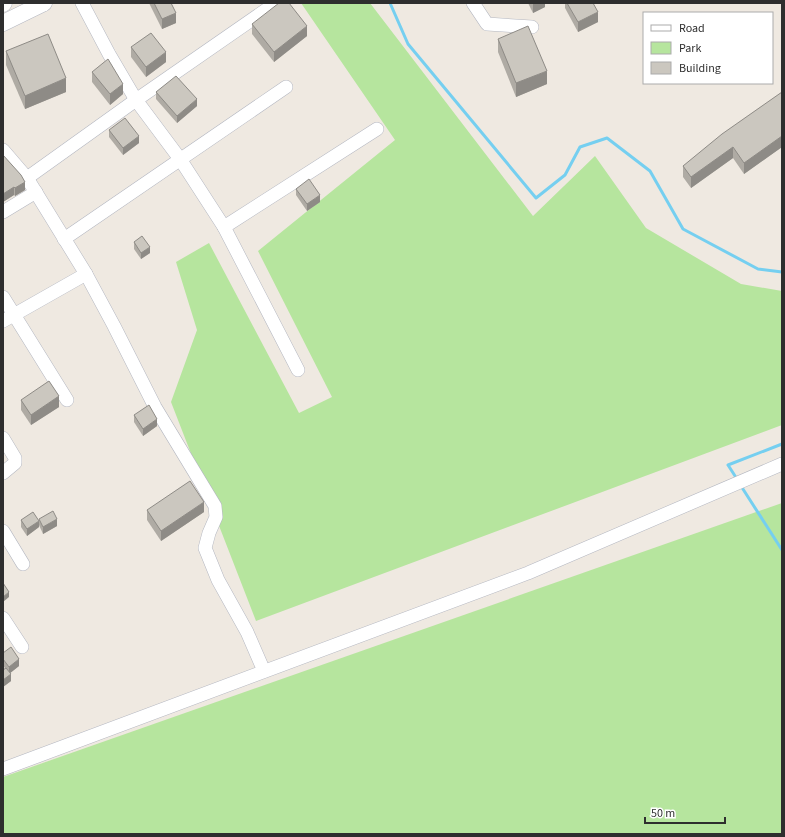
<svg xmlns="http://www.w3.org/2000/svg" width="785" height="837" viewBox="0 0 785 837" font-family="'Source Sans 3',sans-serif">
	<rect width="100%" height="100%" fill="#efe9e1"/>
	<!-- green -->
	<g fill="#b6e59e">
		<polygon points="301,3 370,3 533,216 595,156 646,228 741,284 782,291 782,425 256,621 171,402 197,330 176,262 209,243 299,413 332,397 258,251 395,140"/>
		<polygon points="782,503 782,834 3,834 3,777"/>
	</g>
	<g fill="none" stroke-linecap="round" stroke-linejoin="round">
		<!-- stream -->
		<g stroke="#75cff0" stroke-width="3">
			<polyline points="390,3 408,44 536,198 565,175 580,147 607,138 650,171 683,229 758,269 782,272"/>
			<polyline points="737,479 728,465 782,444"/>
			<polyline points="741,486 782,550"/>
		</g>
		<!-- minor casing -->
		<g stroke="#b4b7c1" stroke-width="14">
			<g id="minor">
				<polyline points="82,3 109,54 136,100 180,159 224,227 298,370"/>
				<polyline points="473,3 487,24 532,27"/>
				<polyline points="3,150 27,178 86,274 114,326 155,407 215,506 216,517 209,533 205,548 218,580 247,632 264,671"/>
				<polyline points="27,178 136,100 276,3"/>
				<polyline points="3,212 36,192"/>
				<polyline points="224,227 377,129"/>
				<polyline points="64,239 286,87"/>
				<polyline points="3,297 67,400"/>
				<polyline points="3,321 86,274"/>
				<polyline points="3,438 15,458 15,463 3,473"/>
				<polyline points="3,531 23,564"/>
				<polyline points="3,618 22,647"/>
				<polyline points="3,769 528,573 782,464"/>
			</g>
		</g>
		<!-- tertiary casing -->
		<g stroke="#b4b7c1" stroke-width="17">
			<g id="tertiary">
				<polyline points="3,4 4,3"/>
				<polyline points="3,23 44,3"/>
			</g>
		</g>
		<!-- minor -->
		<use href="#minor" stroke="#fff" stroke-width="13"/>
		<!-- tertiary -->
		<use href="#tertiary" stroke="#fff" stroke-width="16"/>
	</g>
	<!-- wall -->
	<g fill="#afaba4">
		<polygon points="149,3 171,3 176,23 162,29"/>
		<polygon points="528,3 545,3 545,7 533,13"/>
		<polygon points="565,3 593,3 598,22 578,32 565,8"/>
		<polygon points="252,24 307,36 274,62 252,34"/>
		<polygon points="498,39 547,84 516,97 498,52"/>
		<polygon points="131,47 166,62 146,77 131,57"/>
		<polygon points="6,51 66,92 25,109 6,65"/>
		<polygon points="92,72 123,94 110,105 92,82"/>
		<polygon points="156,92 197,106 177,123 156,99"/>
		<polygon points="782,92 782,147 744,174 733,158 691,188 683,177 683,166"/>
		<polygon points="109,130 139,143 123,155 109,137"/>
		<polygon points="3,155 25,190 15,196 14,195 3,202"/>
		<polygon points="296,189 320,202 307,211 296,195"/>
		<polygon points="134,242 150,253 141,259 134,249"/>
		<polygon points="21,400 59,407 31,425 21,410"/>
		<polygon points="134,415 157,426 143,436 134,422"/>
		<polygon points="147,510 204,512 161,541 147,520"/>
		<polygon points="39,519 57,526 43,534 39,525"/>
		<polygon points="21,520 39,527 27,536 21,527"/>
		<polygon points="3,653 19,666 10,673 11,681 3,687 3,670 5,668 3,666"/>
	</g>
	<!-- shaded-wall -->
	<g fill="#8e8b86">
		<polygon points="534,3 545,3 545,7 533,13 533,3"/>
		<polygon points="598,12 598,22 578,32 578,22"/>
		<polygon points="176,13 176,23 162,29 162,19"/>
		<polygon points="307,26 307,36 274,62 274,52"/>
		<polygon points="166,52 166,62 146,77 146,67"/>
		<polygon points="547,71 547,84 516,97 516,83"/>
		<polygon points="66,78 66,92 25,109 25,96"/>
		<polygon points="123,84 123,94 110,105 110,94"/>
		<polygon points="197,99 197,106 177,123 177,116"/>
		<polygon points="139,136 139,143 123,155 123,148"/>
		<polygon points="782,136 782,147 744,174 744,163"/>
		<polygon points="733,147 733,158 691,188 691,177"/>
		<polygon points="25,182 25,190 15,196 15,188"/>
		<polygon points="14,187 14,195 3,202 3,194"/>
		<polygon points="320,195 320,202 307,211 307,204"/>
		<polygon points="150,247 150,253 141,259 141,253"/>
		<polygon points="59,396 59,407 31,425 31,415"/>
		<polygon points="157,419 157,426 143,436 143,429"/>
		<polygon points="204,502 204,512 161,541 161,531"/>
		<polygon points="57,519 57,526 43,534 43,527"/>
		<polygon points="39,521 39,527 27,536 27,529"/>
		<polygon points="9,592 9,597 3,602 3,597"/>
		<polygon points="19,659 19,666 9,674 9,667"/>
		<polygon points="11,674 11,681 3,687 3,680"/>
	</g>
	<!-- building -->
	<g fill="#cbc7bf" stroke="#8e8b86">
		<polygon points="154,3 171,3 176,13 162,19"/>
		<polygon points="279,3 289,3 307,26 274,52 252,24"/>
		<polygon points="567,3 593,3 598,12 578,22"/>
		<polygon points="528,26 547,71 516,83 498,39"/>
		<polygon points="151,33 166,52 146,67 131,47"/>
		<polygon points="48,34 66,78 25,96 6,51"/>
		<polygon points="108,59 123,84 110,94 92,72"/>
		<polygon points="176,76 197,99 177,116 156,92"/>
		<polygon points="782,92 782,136 744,163 733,147 691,177 683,166 722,134"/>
		<polygon points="125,118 139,136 123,148 109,130"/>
		<polygon points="3,155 21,175 25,182 15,188 14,187 3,194"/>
		<polygon points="309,179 320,195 307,204 296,189"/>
		<polygon points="142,236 150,247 141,253 134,242"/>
		<polygon points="49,381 59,396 31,415 21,400"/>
		<polygon points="149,405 157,419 143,429 134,415"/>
		<polygon points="190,481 204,502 161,531 147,510"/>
		<polygon points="53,511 57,519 43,527 39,519"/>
		<polygon points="33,512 39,521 27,529 21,520"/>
		<polygon points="3,583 9,592 3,597"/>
		<polygon points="11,647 19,659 9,667 3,659 3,653"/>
		<polygon points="6,668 11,674 3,680 3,670"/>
	</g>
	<!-- border -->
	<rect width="785" height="837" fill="none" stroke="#2e2e2e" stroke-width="8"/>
	<!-- legend -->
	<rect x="643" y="12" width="130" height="72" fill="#ffffff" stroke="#ababab"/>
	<rect x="651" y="25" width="20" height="6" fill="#ffffff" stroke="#ababab"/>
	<text x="679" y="32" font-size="12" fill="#2e2e2e">Road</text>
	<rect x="651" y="42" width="20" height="12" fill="#b6e59e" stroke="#ababab"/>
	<text x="679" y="52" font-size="12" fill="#2e2e2e">Park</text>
	<rect x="651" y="62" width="20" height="12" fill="#cbc7bf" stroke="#ababab"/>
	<text x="679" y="72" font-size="12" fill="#2e2e2e">Building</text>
	<!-- scale -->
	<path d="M645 817v6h80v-6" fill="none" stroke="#2e2e2e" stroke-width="2"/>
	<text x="651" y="817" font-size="12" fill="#2e2e2e" stroke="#ffffff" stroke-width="3" paint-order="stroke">50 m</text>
</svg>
